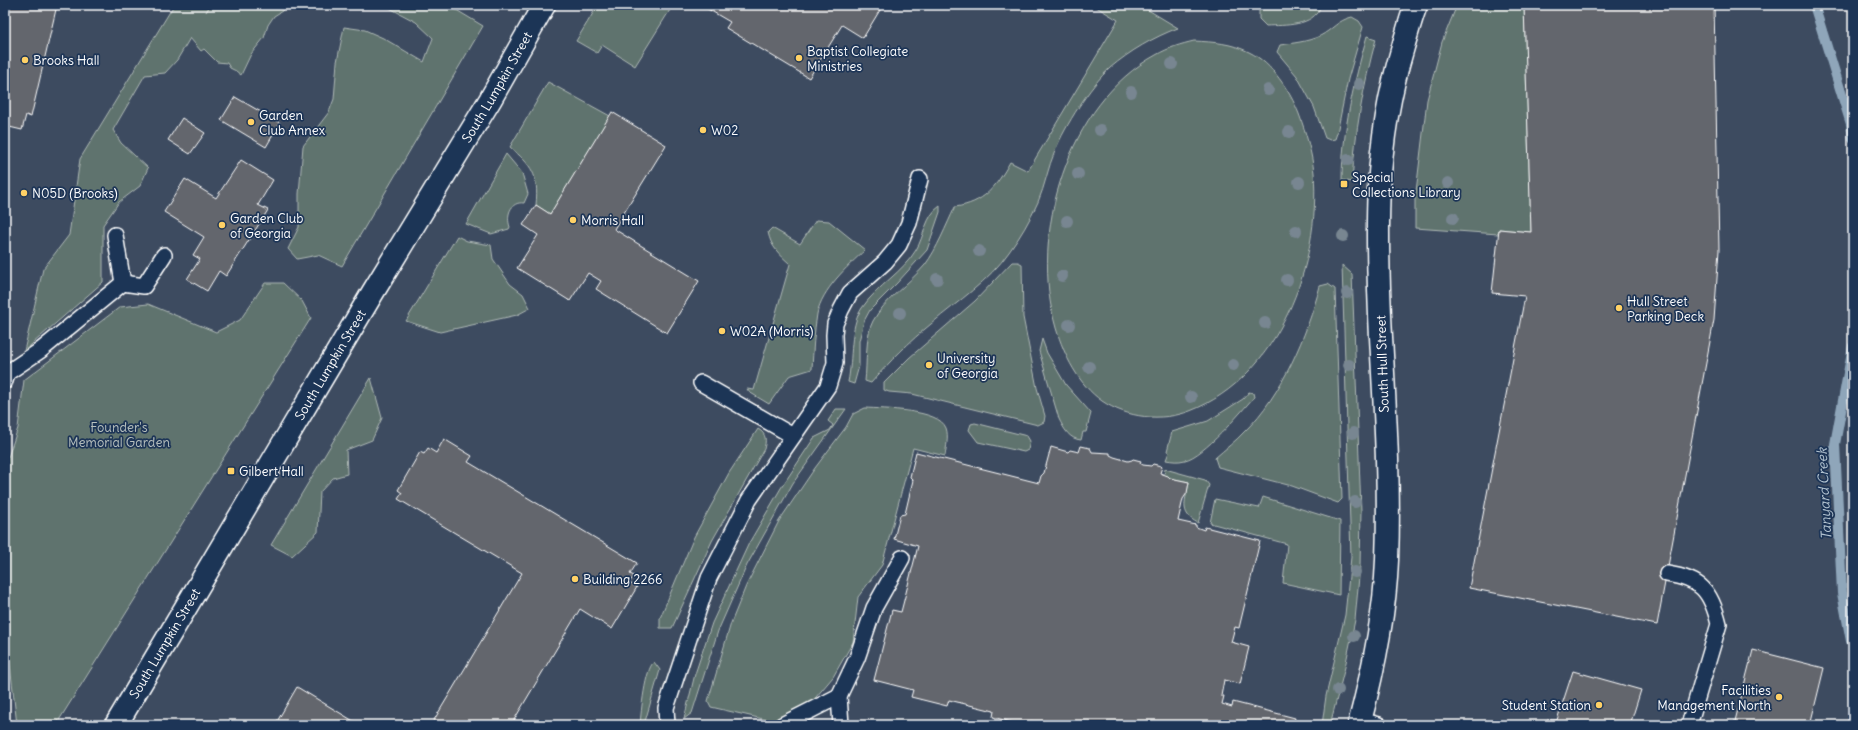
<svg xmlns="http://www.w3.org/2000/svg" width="1858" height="730" viewBox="0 0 1858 730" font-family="Delius,sans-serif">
	<rect width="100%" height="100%" fill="#2b3f5b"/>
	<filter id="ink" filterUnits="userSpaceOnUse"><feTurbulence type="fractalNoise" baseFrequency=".025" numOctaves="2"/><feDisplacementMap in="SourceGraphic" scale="8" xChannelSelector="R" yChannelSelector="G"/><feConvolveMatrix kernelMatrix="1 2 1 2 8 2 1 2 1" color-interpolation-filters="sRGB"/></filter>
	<g filter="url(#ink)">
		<!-- built -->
		<rect fill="#3c4b60" x="5" y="5" width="1848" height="720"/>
		<!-- green -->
		<g fill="#5f736e" stroke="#afb9b6">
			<polygon points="174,5 210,5 206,12 211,5 286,5 282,11 274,16 268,25 264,38 251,54 241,75 236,71 230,68 227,63 217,62 204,49 201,51 190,38 177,60 165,73 145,75 113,130 121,143 148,168 140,186 119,202 103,225 103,282 24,351 43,269 69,235 80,159"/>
			<polygon points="384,5 448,5 483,26 342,266 318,255 297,259 288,249 299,227 299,194 303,146 329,112 334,99 337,62 344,27 365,30 383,38 424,62 433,38 416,22"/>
			<polygon points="598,5 673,5 635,66 602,45 597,53 576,41"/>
			<path d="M1093 5H1140L1178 28C1154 37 1130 51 1110 68 1090 86 1065 126 1055 151 1048 167 1045 186 1038 202 1030 220 1020 237 1009 252 989 281 958 301 931 324 910 341 889 362 871 383L865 381C867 365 865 335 873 321 885 299 909 284 925 265 937 249 946 226 955 207 984 203 996 187 1010 162L1028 171 1118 20Z"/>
			<path d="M1259 5H1321V6C1313 27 1285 25 1266 26L1259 19Z"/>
			<polygon points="1457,5 1524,5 1531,232 1499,229 1498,234 1415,228 1415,200 1427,100 1442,42"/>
			<path d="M1352 17 1359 21 1363 27 1348 79 1337 133 1335 139 1330 140 1325 138 1314 107 1297 76 1277 52 1280 45C1293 43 1307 42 1320 36 1332 30 1338 20 1352 17Z"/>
			<path d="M1367 36 1376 39C1363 87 1355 132 1352 182L1342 180C1342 132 1354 82 1367 36Z"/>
			<path d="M1194 41C1214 42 1231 43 1249 52 1272 63 1290 91 1299 114 1306 133 1312 153 1314 173 1321 263 1279 377 1190 411 1161 422 1127 418 1102 401 1078 384 1064 355 1056 328 1029 235 1067 103 1156 55 1168 48 1181 44 1194 41Z"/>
			<path d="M548 82 610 116 550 214 536 205C539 174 532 166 510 147Z"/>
			<path d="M506 154 522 173 528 194 524 203C510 201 506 216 510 227L509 229 491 234 466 224Z"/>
			<path d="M940 206V212L927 250 897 283 870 310 864 321 859 341V366L854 384 848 382C853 359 849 327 862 308 877 286 903 272 916 250 925 235 925 216 940 206Z"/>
			<path d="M816 220 829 221 865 250C847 267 822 289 817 314 814 332 813 351 812 369L789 376 769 404 749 392 747 389 754 390 790 264C779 254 771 247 768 232L772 228 800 244Z"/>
			<polygon points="457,236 467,241 491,245 493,259 510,284 523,294 530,308 517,315 440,332 406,321"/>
			<polygon points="1012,262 1018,262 1022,264 1023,317 1037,388 1045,416 1044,422 1038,425 912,394 889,392 884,390 884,383 909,358 975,301"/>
			<polygon points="1342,265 1352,274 1361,511 1360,566 1355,620 1345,667 1330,725 1322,725 1326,696 1345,615 1351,557"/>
			<polygon points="265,283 283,283 302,301 311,318 56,725 17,725 5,621 5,466 18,428 24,380 120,307 148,304 216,332 240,320"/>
			<path d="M1328 284 1335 289 1342 499 1338 503 1292 486 1218 467 1215 458C1225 449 1236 441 1245 431 1282 395 1307 335 1320 286Z"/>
			<path d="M1042 339 1047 353 1066 385 1091 413 1086 432H1083L1081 440C1069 439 1064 429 1059 419L1039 351Z"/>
			<polygon points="371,378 382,418 372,440 346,450 347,474 333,478 320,492 318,532 292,556 271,545"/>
			<path d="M1249 392 1253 393 1254 397C1240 413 1204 456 1185 460 1178 462 1172 461 1166 460L1169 452 1167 451 1172 432 1208 421 1243 399Z"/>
			<path d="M865 408C883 409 939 409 946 428 949 436 946 448 945 456L913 448 882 565 858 597 853 642 833 677 805 710 776 722 711 707 708 701 731 623 746 586 779 521 815 468 846 427 853 414Z"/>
			<polygon points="836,409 846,409 793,483 747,565 718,631 692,713 684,719 695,674 712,623 749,543 781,488 814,438 830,430 833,425 828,421"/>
			<polygon points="975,423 1027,436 1030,441 1028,450 1024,452 978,442 969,430 971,424"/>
			<path d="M758 429C767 434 766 441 764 449L712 541 672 628H660V618L694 537 729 473Z"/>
			<path d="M1165 469 1205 480 1209 485 1198 523C1178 513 1186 500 1189 482L1170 478 1164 475Z"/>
			<polygon points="1263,497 1340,521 1339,595 1283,583 1287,544 1210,523 1215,499 1259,508"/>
			<path d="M654 662 660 670 644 725H640C641 712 645 669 654 662Z"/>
			<polygon points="723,721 740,725 709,725 714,722"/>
		</g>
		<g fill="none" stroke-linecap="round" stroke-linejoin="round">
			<!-- stream -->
			<g stroke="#8fa6ba" stroke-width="10">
				<polyline points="1814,5 1851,124 1853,139"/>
				<polyline points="1851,641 1842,593 1835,444 1853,346"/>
			</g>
		</g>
		<!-- building -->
		<g fill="#64666d" stroke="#fff">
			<polygon points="5,5 57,5 31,117 26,115 22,130 5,126"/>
			<polygon points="701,5 883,5 863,38 842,25 809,78 726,28 730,22"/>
			<polygon points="1524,5 1714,5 1719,250 1714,320 1657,625 1469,588 1525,296 1492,293 1499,229 1531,232"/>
			<polygon points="235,97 280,123 266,147 221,120"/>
			<polygon points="612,112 666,145 614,229 699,281 667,333 596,289 601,281 588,273 570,301 517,268 538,235 523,225 536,205 550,214"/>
			<polygon points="182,118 205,133 190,154 168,140"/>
			<polygon points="241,160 273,180 258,205 268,210 226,276 219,271 207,291 187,279 200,259 193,255 204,237 164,212 185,179 216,198"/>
			<polygon points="444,439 472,456 468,462 637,563 630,574 634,576 629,583 637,587 612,629 580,609 511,725 431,725 522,573 398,499 402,493 398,490 420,452 424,454 428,448 436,453"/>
			<polygon points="1081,446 1090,448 1092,452 1110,453 1110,455 1114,457 1128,461 1132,460 1133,459 1141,461 1140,463 1143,465 1151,466 1153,464 1161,466 1162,467 1160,473 1168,476 1170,478 1189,482 1187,493 1183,499 1178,521 1196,525 1196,527 1204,530 1205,527 1260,541 1239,628 1235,627 1231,642 1249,647 1240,684 1224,680 1221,696 1224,696 1222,704 1232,707 1233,702 1295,718 1293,725 1047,725 1031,721 1030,725 1022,725 993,717 994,711 949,700 947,706 911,697 913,690 874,680 892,610 901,612 918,546 894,539 900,515 905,514 913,480 910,477 916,452 1039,483 1041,476 1044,473 1051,447 1068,452 1070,450 1079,452"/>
			<polygon points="1753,650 1824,668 1810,725 1734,725"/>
			<polygon points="1573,671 1641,690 1630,725 1537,725 1548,720 1557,720"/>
			<polygon points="297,687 360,725 275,725"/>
		</g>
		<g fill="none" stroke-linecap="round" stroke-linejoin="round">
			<!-- service casing -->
			<g stroke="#fff" stroke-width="18">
				<g id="service">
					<polyline points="115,235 123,283"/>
					<polyline points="5,381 7,373 41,350 123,283 144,286 164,255"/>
					<polyline points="701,383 793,436"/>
					<path d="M1667 574C1701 579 1711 591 1719 624L1689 725"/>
					<polyline points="1360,720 1379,725"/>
					<polyline points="667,725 666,708 709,578 749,500 828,386 835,363 834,335 835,324 841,310 850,293 885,262 899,245 909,223 920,179"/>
					<polyline points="782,725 839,696"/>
					<polyline points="841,725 839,696 857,658 874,608 902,558"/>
				</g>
			</g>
			<!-- minor casing -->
			<g stroke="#fff" stroke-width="25">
				<path id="minor" d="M1359 725C1373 672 1385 615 1387 560 1390 486 1385 410 1381 337 1376 234 1373 147 1403 47 1407 33 1411 18 1416 5"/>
			</g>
			<!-- secondary casing -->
			<g stroke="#fff" stroke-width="25">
				<g id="secondary">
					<path id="s1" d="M116 725 373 292 490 100 544 5"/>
				</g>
			</g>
			<!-- service -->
			<use href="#service" stroke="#1d3557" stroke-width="15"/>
			<!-- minor -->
			<use href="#minor" stroke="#1d3557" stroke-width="22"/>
			<!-- secondary -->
			<use href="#secondary" stroke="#1d3557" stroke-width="22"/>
		</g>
		<!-- trees -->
		<g fill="#788691">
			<circle cx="1172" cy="64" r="6"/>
			<circle cx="1359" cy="84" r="6"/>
			<circle cx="1268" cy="90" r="6"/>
			<circle cx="1131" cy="92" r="6"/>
			<circle cx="1100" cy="130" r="6"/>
			<circle cx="1289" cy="132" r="6"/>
			<circle cx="1348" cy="160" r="6"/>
			<circle cx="1078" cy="174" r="6"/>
			<circle cx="1299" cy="182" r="6"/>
			<circle cx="1448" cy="183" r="6"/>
			<circle cx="1453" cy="218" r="6"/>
			<circle cx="1067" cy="221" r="6"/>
			<circle cx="1296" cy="231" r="6"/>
			<circle cx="1343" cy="236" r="6"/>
			<circle cx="979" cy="251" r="6"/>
			<circle cx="1062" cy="276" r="6"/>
			<circle cx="937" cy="279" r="6"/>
			<circle cx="1287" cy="280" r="6"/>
			<circle cx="1347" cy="293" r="6"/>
			<circle cx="900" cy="313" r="6"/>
			<circle cx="1265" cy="323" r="6"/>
			<circle cx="1069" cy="325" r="6"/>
			<circle cx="1233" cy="365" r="6"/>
			<circle cx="1349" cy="365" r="6"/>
			<circle cx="1089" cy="367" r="6"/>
			<circle cx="1191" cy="397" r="6"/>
			<circle cx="1353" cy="433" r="6"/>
			<circle cx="1355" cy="502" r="6"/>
			<circle cx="1355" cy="572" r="6"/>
			<circle cx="1354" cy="636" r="6"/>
			<circle cx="1338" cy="690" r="6"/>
		</g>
	</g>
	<!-- markers -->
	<g fill="#ffd166" stroke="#1d3557" stroke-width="1.5">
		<circle cx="799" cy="58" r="4"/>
		<circle cx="25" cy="60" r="4"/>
		<circle cx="251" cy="122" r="4"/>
		<circle cx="703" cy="130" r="4"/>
		<rect x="1340" y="180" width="8" height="8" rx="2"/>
		<circle cx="24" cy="193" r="4"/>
		<circle cx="573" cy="220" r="4"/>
		<circle cx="222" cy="225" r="4"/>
		<circle cx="1619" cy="308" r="4"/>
		<circle cx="722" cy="331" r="4"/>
		<circle cx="929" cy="365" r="4"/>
		<rect x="227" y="467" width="8" height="8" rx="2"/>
		<circle cx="575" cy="579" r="4"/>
		<circle cx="1779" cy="697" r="4"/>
		<circle cx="1599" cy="705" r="4"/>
	</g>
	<g text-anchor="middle" stroke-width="3.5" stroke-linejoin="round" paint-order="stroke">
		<!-- poi labels -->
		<g font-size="13" fill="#fff" stroke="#1d3557" text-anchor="start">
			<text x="807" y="56">Baptist Collegiate<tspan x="807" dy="15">Ministries</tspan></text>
			<text x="33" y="65">Brooks Hall</text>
			<text x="259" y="120">Garden<tspan x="259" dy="15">Club Annex</tspan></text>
			<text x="711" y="135">W02</text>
			<text x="1352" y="182">Special<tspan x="1352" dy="15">Collections Library</tspan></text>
			<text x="32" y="198">N05D (Brooks)</text>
			<text x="230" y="223">Garden Club<tspan x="230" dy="15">of Georgia</tspan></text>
			<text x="581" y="225">Morris Hall</text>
			<text x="1627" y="306">Hull Street<tspan x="1627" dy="15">Parking Deck</tspan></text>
			<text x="730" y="336">W02A (Morris)</text>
			<text x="937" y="363">University<tspan x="937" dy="15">of Georgia</tspan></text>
			<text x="239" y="476">Gilbert Hall</text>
			<text x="583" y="584">Building 2266</text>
			<text x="1771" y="695" text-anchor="end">Facilities<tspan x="1771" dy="15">Management North</tspan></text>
			<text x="1591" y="710" text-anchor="end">Student Station</text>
		</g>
		<!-- street labels -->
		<g font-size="13" fill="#fff" stroke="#1d3557">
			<text dy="5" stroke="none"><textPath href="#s1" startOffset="743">South Lumpkin Street</textPath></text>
			<text transform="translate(1382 364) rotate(-92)" y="5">South Hull Street</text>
			<text dy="5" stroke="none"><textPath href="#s1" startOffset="419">South Lumpkin Street</textPath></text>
			<text dy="5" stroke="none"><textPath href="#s1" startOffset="95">South Lumpkin Street</textPath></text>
		</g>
		<!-- park labels -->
		<g font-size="13" fill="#b7c0be" stroke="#1d3557">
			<text x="119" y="432">Founder's<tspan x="119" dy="15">Memorial Garden</tspan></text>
		</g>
		<!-- water labels -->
		<g font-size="14" font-style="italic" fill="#b4c4d1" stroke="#1d3557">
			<text transform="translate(1824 494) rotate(-93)" y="5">Tanyard Creek</text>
		</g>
	</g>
	<!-- margin -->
	<rect width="1858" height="730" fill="none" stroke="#1d3557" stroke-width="20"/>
	<rect x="10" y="10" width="1838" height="710" fill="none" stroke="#fff" stroke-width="1.5" filter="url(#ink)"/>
</svg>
